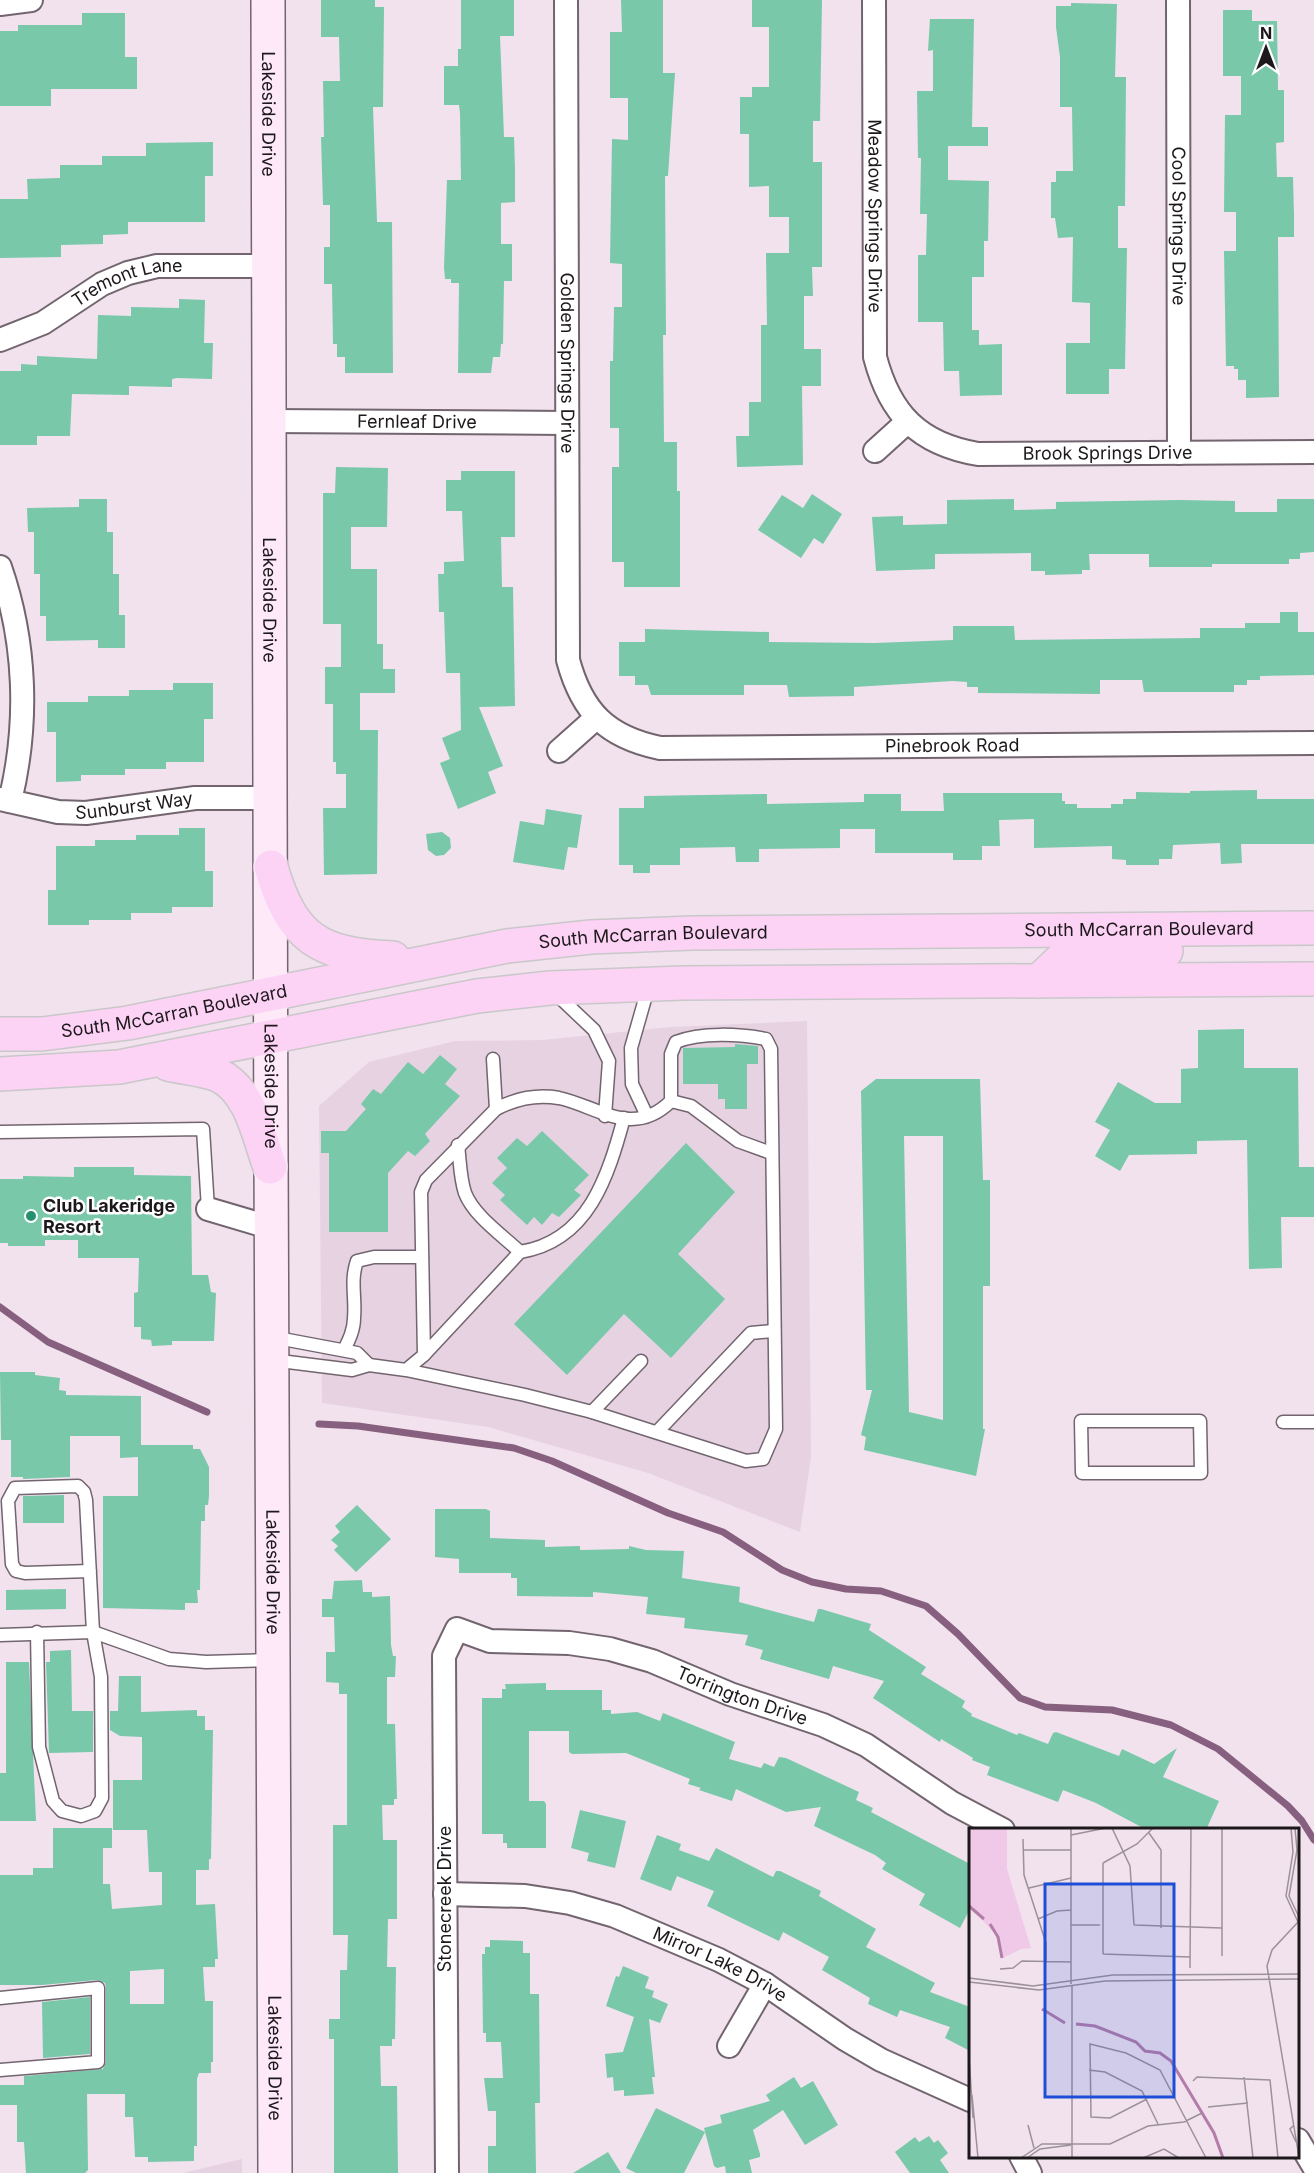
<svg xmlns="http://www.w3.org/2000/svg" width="1314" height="2173" viewBox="0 0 1314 2173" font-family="Inter,sans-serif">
	<rect width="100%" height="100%" fill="#f1e2ed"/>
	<!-- built -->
	<g fill="#e7d2e2">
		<polygon points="807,1021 811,1457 800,1532 648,1473 488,1427 322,1403 319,1106 369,1062 455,1041 543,1040 670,1027"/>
		<polygon points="242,2159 242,2173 183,2173"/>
	</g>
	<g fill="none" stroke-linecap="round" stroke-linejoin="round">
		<!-- stream -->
		<g stroke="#875f7f" stroke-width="7">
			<polyline points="0,1307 48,1342 207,1412"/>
			<polyline points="319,1424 358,1426 514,1448 552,1461 668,1513 723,1532 782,1570 812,1582 846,1589 881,1591 926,1606 958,1634 1020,1698 1045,1707 1112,1710 1171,1725 1218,1749 1288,1806 1302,1821 1314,1840"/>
		</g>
	</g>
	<!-- building -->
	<g fill="#79c8aa" fill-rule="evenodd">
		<polygon points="321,0 375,0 375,7 384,7 383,107 373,107 377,222 392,222 393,373 345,373 345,357 337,357 337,344 333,344 332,284 324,284 324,247 330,247 330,205 323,205 321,137 324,137 323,81 340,81 339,37 321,37"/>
		<polygon points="461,0 514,0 514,36 500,36 504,137 514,137 515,169 515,202 501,203 501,244 512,244 512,281 504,281 503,344 501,344 500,357 493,357 491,373 458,373 459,283 451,283 451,279 445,279 444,267 447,180 461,180 460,113 459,105 444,105 444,66 458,66 458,49 461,49"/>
		<polygon points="621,0 663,0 663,73 675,73 668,176 665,176 666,335 663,335 664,442 677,442 677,491 680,491 680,587 624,587 624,562 612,562 612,467 619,467 619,428 610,428 610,361 613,361 614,307 622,307 622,264 610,263 612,139 628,140 628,98 610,98 610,32 622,32"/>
		<polygon points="752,0 822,0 820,121 813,121 813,162 822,162 822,267 812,267 813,296 804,296 804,349 821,349 821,386 802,386 803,465 737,467 736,436 749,436 749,402 761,402 761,325 767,325 766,253 789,253 789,217 769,217 769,186 749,187 749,134 740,134 740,97 752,97 752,87 769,87 769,27 752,27"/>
		<polygon points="1071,3 1117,4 1115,77 1126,77 1125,206 1118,206 1118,248 1127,248 1125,369 1109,369 1109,394 1066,394 1066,343 1090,343 1090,303 1072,302 1073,237 1058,238 1055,218 1051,218 1051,182 1056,182 1056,171 1073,171 1072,107 1060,107 1060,57 1056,27 1056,6 1071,6"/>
		<polygon points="1223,10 1252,10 1252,21 1277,21 1278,90 1284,90 1284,142 1276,143 1277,177 1293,177 1294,215 1294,237 1278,237 1279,397 1246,398 1246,380 1238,380 1238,369 1234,369 1234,366 1226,366 1224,251 1236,251 1236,212 1224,212 1225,115 1241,115 1241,76 1223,76"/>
		<polygon points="82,13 125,13 125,57 137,57 137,89 51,89 51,106 0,106 0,31 18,31 18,25 82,25"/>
		<polygon points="930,19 974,19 972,127 988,127 988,146 948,146 948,180 989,181 988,241 984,241 984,277 972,277 972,330 979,330 979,345 1002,344 1002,395 960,396 959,371 944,371 943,322 918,322 918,255 926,255 927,214 920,214 921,158 918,158 917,91 933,91 933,50 928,51"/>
		<polygon points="213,142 213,176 205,176 205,222 128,222 128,234 103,235 103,244 61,245 61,257 0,258 0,199 28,199 27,179 60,178 60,165 102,165 102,156 146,156 146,143"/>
		<polygon points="179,299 205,300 204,343 213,343 212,379 177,378 172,379 172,387 129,386 129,395 72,394 70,436 37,436 37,445 0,445 0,371 21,371 21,364 37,365 37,356 97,359 98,315 131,316 131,307 179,308"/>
		<polygon points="336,467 388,468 387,527 351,527 351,569 377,569 377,644 383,644 383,669 395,669 395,693 360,693 360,730 378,730 377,874 324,875 323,808 346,808 346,774 336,774 336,762 333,762 333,704 325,704 325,667 341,667 341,624 323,624 323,493 335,493"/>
		<polygon points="461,471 515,471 515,537 501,537 502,587 513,587 515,706 479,707 503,766 488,772 496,793 458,809 440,763 450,759 442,738 461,730 460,673 446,673 444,612 439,612 438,574 444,574 444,562 464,561 462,511 446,511 446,480 461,480"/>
		<polygon points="812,494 842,514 823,544 814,538 801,558 758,530 782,495 803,508"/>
		<polygon points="79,499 107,499 107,532 113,532 113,574 119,574 119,615 125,615 125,648 98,648 98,640 46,641 46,616 40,616 40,574 34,574 34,532 28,532 27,508 79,507"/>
		<polygon points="1014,499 1014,510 1056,509 1056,502 1179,500 1235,501 1235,512 1277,512 1277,499 1314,499 1314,552 1300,553 1300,559 1289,559 1289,564 1212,564 1212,567 1149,567 1149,554 1089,554 1090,570 1082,570 1082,574 1045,575 1045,571 1031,571 1031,553 935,554 935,569 876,571 872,517 903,516 903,525 947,524 947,500"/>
		<polygon points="1280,612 1298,612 1298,632 1314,632 1314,675 1260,676 1260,680 1247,680 1247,685 1234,685 1234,692 1144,692 1142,680 1100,680 1100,694 978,693 978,687 967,687 967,682 953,681 854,687 854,696 789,697 787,685 744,685 744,695 651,695 648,685 635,685 635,676 619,676 619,642 645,642 645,629 769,632 769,642 875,643 953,640 953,626 1014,626 1015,640 1200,638 1200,628 1245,628 1245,623 1280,623"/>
		<polygon points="173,683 213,683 213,719 204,719 204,762 166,762 166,769 125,769 125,775 81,775 81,781 56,782 56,732 47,732 47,702 88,702 88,696 129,696 129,690 173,690"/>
		<polygon points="1257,790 1257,799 1314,799 1314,844 1241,844 1242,863 1221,864 1220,843 1173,845 1172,859 1159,859 1159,865 1126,865 1126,860 1112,859 1112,846 1034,848 1034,819 999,820 1000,846 982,846 982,860 953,860 953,853 875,853 875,829 840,829 840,848 759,849 759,862 736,862 735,847 680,848 680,865 650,865 650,873 633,873 633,865 619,865 619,808 644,808 644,796 767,794 767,804 864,802 864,794 901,794 901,811 944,811 943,793 1062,793 1062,801 1065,801 1065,804 1077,804 1077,808 1111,808 1111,804 1123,804 1123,799 1136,799 1136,792 1190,793 1190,791"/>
		<polygon points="546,809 582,815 577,848 568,847 564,870 513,862 520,821 544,825"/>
		<polygon points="179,828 205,828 205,871 213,871 213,907 172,907 172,913 131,913 131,920 89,920 89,925 48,925 48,890 56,890 56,846 95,846 95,840 136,840 136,835 179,835"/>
		<polygon points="442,832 450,838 451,848 444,855 436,856 428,850 426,834"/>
		<polygon points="1244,1029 1244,1068 1298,1068 1299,1167 1314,1167 1314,1217 1281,1217 1282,1268 1249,1269 1247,1140 1197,1141 1197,1154 1129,1155 1120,1171 1095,1156 1110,1130 1095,1122 1118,1082 1155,1103 1181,1103 1181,1069 1198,1068 1198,1030"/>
		<polygon points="735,1044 758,1046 758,1064 747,1064 747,1109 725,1109 725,1099 718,1099 718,1084 683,1084 683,1048 735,1047"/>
		<polygon points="440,1055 457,1069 445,1084 460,1096 425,1134 430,1141 415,1156 408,1151 388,1173 388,1232 329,1232 329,1153 321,1153 321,1131 346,1131 366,1109 361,1104 373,1089 381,1094 408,1062 423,1074"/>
		<path d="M876 1079H980L983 1180H990V1286H983V1429H985L976 1476 864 1450 866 1437 861 1435 872 1390H866L861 1091ZM904 1136H943V1420L909 1412Z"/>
		<polygon points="542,1131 589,1175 574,1190 581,1195 559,1217 552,1213 542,1225 534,1217 527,1225 500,1200 505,1195 492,1183 507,1168 497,1158 517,1138 527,1146"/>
		<polygon points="686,1143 735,1192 678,1254 725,1299 671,1358 624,1314 567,1375 514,1324"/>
		<polygon points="74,1167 134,1167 134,1175 191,1176 192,1275 208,1275 211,1292 216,1293 214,1341 172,1341 172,1345 152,1346 151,1340 141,1339 141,1327 134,1327 134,1293 138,1292 139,1258 78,1258 78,1240 45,1240 45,1246 8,1246 8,1243 0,1243 0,1179 23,1179 23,1176 74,1177"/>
		<polygon points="0,1372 35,1372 35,1375 60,1378 59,1390 66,1391 66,1395 141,1396 141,1445 193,1445 193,1449 200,1449 209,1467 209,1496 208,1505 205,1505 205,1521 201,1521 200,1590 197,1590 198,1603 185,1603 185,1610 103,1608 103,1496 138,1496 138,1457 120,1458 120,1436 70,1436 70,1477 23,1479 23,1477 11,1477 11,1440 1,1440"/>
		<polygon points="64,1495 64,1523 23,1523 23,1496"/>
		<polygon points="357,1505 391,1539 356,1572 334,1550 338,1546 331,1540 340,1532 335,1526"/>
		<polygon points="435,1509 486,1509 490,1511 490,1538 545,1540 545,1547 580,1546 580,1550 629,1549 629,1546 646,1550 684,1551 682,1578 740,1587 739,1602 814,1622 818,1609 821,1609 871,1624 869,1630 926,1667 921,1674 965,1701 962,1707 972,1714 971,1716 1017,1735 1019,1733 1048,1744 1053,1733 1056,1732 1119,1756 1122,1749 1154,1764 1177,1748 1163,1777 1219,1801 1206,1830 1147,1830 1096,1803 1063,1790 1058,1802 987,1775 990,1767 972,1760 973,1758 941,1739 940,1742 873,1698 884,1681 833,1666 829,1679 760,1659 763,1650 745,1645 748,1635 684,1628 685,1618 646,1614 648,1597 593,1592 593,1597 517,1596 517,1578 511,1578 511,1573 459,1573 459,1559 435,1557"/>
		<polygon points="362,1580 363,1592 372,1592 372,1597 390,1596 391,1645 393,1656 396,1656 395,1677 387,1677 387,1724 395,1724 397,1799 394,1799 394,1805 382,1805 383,1840 397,1840 397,1919 388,1919 387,1967 396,1967 395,2039 392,2039 392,2046 380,2046 381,2086 397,2086 398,2173 334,2173 334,2039 329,2039 329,2019 340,2019 340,1970 347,1970 348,1935 333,1935 333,1825 347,1825 347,1694 339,1694 339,1683 326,1682 326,1652 335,1652 334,1617 322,1617 322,1599 332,1599 334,1581"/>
		<polygon points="66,1589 66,1609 6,1610 6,1590"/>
		<polygon points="71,1650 72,1711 93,1711 93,1752 49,1753 46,1662 50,1662 50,1651"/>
		<polygon points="6,1662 29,1662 36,1821 0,1821 0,1773 6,1773"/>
		<path d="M119 1676H141V1712L197 1710V1716H205V1730H213L211 1859H209V1870H196V1905L215 1904 218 1959H215V1967H203L205 2001H213V2062H211V2073H199L197 2079V2146H194V2161L148 2162V2157H135L133 2117H125V2094H87L88 2170 85 2173H26L24 2142H17V2105H0V2085H24V2076L103 2069 106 2062V1988L105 1983 97 1980 42 1985H0V1875H33V1868H53V1828H112V1848H103V1884H110L112 1909 162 1905V1872H149L147 1830H113V1780H142V1737L120 1736 110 1730V1711H118ZM164 1969V2004H130V1971Z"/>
		<polygon points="546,1683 546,1690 602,1690 602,1710 611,1710 611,1714 637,1712 660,1721 663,1713 735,1742 729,1759 761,1768 764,1763 774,1767 779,1757 786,1758 859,1792 856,1800 873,1808 871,1812 970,1864 970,1909 960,1928 919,1905 925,1894 882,1869 886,1863 875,1855 814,1826 821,1807 786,1812 736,1789 732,1801 699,1790 701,1788 688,1784 690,1779 626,1753 572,1754 569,1752 569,1731 529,1731 529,1801 544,1801 546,1804 546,1848 507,1848 507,1843 503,1843 503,1834 482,1834 482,1698 502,1698 502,1689 506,1689 505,1684"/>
		<polygon points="580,1810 626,1821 615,1868 587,1861 589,1853 571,1848"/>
		<polygon points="657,1835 681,1844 679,1850 709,1861 716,1848 773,1877 776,1871 780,1871 821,1891 819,1896 876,1929 866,1947 935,1983 930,1992 970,2007 970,2051 945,2038 950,2027 900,2010 897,2017 868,2004 870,1998 822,1970 829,1957 783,1932 779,1941 707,1906 714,1891 677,1876 671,1891 640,1879"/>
		<polygon points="490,1940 523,1941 523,1953 530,1953 530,1994 539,1994 540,2103 535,2103 536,2173 488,2173 488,2146 496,2146 496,2111 488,2111 484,2078 503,2078 501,2042 486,2042 486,2033 483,2033 482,1954 485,1954 485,1947 490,1947"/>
		<polygon points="623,1966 649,1977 645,1988 654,1991 652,1997 668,2004 660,2023 649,2019 655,2077 652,2077 654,2094 624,2096 624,2090 614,2091 613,2077 607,2078 605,2054 623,2052 634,2017 606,2006 616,1976 619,1977"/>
		<polygon points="90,1997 90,2054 43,2058 42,2002"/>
		<polygon points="794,2077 801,2088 813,2081 838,2125 805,2145 783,2110 753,2130 760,2154 760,2157 749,2160 752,2173 726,2173 725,2166 717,2168 714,2166 704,2128 722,2123 720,2115 770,2101 766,2095"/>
		<polygon points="656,2108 705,2132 684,2173 636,2173 626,2168"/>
		<polygon points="929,2136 934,2143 938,2140 948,2153 940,2160 949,2173 910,2173 895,2152 915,2137 919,2142"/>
		<polygon points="608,2152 621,2173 573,2173"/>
	</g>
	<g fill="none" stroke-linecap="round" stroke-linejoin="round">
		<!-- lane casing -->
		<g stroke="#72656f" stroke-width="15">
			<g id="lane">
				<polyline points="555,993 594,1030 609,1061 605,1116"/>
				<polyline points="493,1059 496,1109"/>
				<polyline points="671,1101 691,1106 738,1141 771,1153"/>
				<polyline points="647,1116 632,1084 631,1048 649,985"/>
				<polyline points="0,1132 203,1129 208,1209"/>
				<path d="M458 1145C460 1161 460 1178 465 1193 474 1216 502 1235 520 1252"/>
				<polyline points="272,1337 357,1353 369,1365"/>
				<path d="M344 1350C349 1340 354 1330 354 1318 356 1298 350 1281 357 1261L374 1257H422"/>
				<path d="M424 1355 520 1252C589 1241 608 1176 624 1118"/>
				<path d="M272 1360 352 1370 369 1365 406 1370 525 1395 592 1412 746 1461 763 1459 776 1429 771 1049 766 1039C740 1034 701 1032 676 1042L671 1054V1101C633 1139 597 1106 559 1098 536 1094 515 1099 496 1109L426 1180 421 1192 424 1355 406 1370"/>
				<polyline points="592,1412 641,1361"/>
				<polygon points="1081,1421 1200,1421 1201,1473 1082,1473"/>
				<polyline points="1283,1422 1314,1422"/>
				<polyline points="657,1432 751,1333 773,1331"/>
				<polyline points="37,1632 39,1747 53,1801 62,1811 81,1816 95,1811 102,1798 101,1677 93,1632 86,1500 84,1492 78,1486 15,1488 8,1501 12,1564 16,1571 25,1573 90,1571"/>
				<polyline points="0,1635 93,1632 169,1659 206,1662 272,1660"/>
				<polyline points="0,1998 98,1988 98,2062 0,2070"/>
			</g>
		</g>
		<!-- street casing -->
		<g stroke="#72656f" stroke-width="26">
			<g id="street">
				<path id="s1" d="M566 0 568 660C582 712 607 737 660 748L1314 743"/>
				<path id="s2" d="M874 0 875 357C890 414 919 444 978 454L1314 452"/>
				<path id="s3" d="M1178 0 1179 453"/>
				<polyline points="0,4 31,0"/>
				<path id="s4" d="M0 340 43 323 102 284 128 273 157 266H268"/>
				<path id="s5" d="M269 421 566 423"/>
				<polyline points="875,451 907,422"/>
				<path d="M0 567C26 642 29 723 10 801"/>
				<polyline points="559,751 596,718"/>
				<path id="s6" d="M0 799 58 812 86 813 195 798H271"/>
				<polyline points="208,1209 269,1227"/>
				<path id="s7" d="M445 1894 525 1896 570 1903 615 1916 719 1960 765 1984 845 2039 881 2060 970 2100"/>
				<polyline points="729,2046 765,1984"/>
				<polyline points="1298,2140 1314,2167"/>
				<polyline points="1021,2156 1030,2173"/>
				<path id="s8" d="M447 2173 444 1656 457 1629 490 1641 569 1643 610 1649 652 1661 730 1694 823 1725 866 1745 952 1803 1003 1830"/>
			</g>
		</g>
		<!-- secondary casing -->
		<g stroke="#72656f" stroke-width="36">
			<g id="secondary">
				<path id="s9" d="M268 0C269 724 272 1449 275 2173"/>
			</g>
		</g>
		<!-- primary casing -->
		<g stroke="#c9c8c9" stroke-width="36">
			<g id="primary">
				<path d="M271 867C292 939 319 955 393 958"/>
				<polyline points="1039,981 1067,954 1166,951"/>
				<path id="s10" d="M0 1034H42L128 1023 507 946 591 937 692 933 1314 928"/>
				<path d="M168 1064C184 1068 203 1069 218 1075 251 1090 259 1138 270 1167"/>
				<polyline points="0,1074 119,1067 416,1008 477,996 550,988 682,983 1314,979"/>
			</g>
		</g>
		<!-- lane -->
		<use href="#lane" stroke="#fff" stroke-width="12"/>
		<!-- street -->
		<use href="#street" stroke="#fff" stroke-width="22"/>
		<!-- secondary -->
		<use href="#secondary" stroke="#fee9f9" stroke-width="33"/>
		<!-- primary -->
		<use href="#primary" stroke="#fcd3f4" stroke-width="33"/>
	</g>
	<!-- markers -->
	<circle fill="#26916f" stroke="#fff" stroke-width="2" cx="31" cy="1216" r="6"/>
	<g text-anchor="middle" stroke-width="5" stroke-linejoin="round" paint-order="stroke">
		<!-- street labels -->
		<g font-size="18" fill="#1d181c" stroke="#fff">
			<text dy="6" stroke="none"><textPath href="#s9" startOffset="114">Lakeside Drive</textPath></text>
			<text dy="6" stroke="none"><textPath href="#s2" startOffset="216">Meadow Springs Drive</textPath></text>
			<text dy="6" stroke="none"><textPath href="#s3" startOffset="226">Cool Springs Drive</textPath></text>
			<text dy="6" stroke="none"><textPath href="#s4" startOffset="142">Tremont Lane</textPath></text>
			<text dy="6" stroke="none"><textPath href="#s1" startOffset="363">Golden Springs Drive</textPath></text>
			<text dy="6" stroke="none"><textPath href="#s5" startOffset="148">Fernleaf Drive</textPath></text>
			<text dy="6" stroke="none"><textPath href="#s2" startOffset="638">Brook Springs Drive</textPath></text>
			<text dy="6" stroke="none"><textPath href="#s9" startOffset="600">Lakeside Drive</textPath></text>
			<text dy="6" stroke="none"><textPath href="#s1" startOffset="1088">Pinebrook Road</textPath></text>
			<text dy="6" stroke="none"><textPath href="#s6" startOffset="136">Sunburst Way</textPath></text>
			<text dy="6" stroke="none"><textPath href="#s10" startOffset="1148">South McCarran Boulevard</textPath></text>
			<text dy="6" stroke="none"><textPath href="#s10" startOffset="662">South McCarran Boulevard</textPath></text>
			<text dy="6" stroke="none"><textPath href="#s10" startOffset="176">South McCarran Boulevard</textPath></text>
			<text dy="6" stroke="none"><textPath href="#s9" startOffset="1086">Lakeside Drive</textPath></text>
			<text dy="6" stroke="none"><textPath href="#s9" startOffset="1572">Lakeside Drive</textPath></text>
			<text dy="6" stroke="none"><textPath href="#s8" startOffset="843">Torrington Drive</textPath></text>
			<text transform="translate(445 1899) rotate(-90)" y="6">Stonecreek Drive</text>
			<text dy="6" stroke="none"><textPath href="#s7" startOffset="288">Mirror Lake Drive</textPath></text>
			<text dy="6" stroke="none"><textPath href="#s9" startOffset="2058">Lakeside Drive</textPath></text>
		</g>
		<!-- poi labels -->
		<g font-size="18" font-weight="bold" fill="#1d181c" stroke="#fff" text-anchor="start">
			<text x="43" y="1212">Club Lakeridge<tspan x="43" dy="21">Resort</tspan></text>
		</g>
	</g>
	<!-- overview -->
	<g transform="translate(969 1828)">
		<rect width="330" height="330" fill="#f1e2ed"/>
		<path d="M0 0H38V41L62 120 52 121 34 130 29 109 0 78Z" fill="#f1c9e8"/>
		<path fill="none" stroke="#b47da9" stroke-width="3" d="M0 78 15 91M21 96 29 109 33 130M73 181 96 195M107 196 126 198 167 214 176 223 191 225 202 233 245 305 254 330"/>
		<path fill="none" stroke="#9c9199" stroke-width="1.5" d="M102 0V156M143 0 161 38 165 97M253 0V128M322 0 324 24 317 68 329 94M326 0 328 22 320 68 330 89M180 5 192 22V100M102 7 137 0M54 11 55 47 77 115V135M54 22H102M134 35V126M134 35 168 16 184 0M60 60 102 50M69 91 88 83 102 82M330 93 303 122 298 138 330 329M102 97H131M165 97 253 100M134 126 221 129M221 140 222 0M31 141 44 140 53 133 102 134M0 150 64 158 144 147 330 146M0 154 70 162 136 153 330 151M103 158V330M0 229 4 290M120 242 136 244 173 263 189 296M275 249 284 330M224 253 228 249 301 252 309 330M3 267 9 330M178 271 141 290 122 289 121 216 157 225 191 242 237 330M239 279 279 275M59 297 65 320M325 297 321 301 327 314M52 330 73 316H141L179 298 215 294 233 285M58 330 71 321 102 317M174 330 195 321 210 330"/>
		<path fill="#1d4ed8" fill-opacity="0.15" stroke="#1d4ed8" stroke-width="3" d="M76 56H205V269H76Z"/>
		<rect width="330" height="330" fill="none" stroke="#1d181c" stroke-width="3"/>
	</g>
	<!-- north arrow -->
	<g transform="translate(1266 48)" stroke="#ffffff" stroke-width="4.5" paint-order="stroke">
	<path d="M0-4.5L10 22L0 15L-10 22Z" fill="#1d181c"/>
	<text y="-9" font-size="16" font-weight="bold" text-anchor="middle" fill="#1d181c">N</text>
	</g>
</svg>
